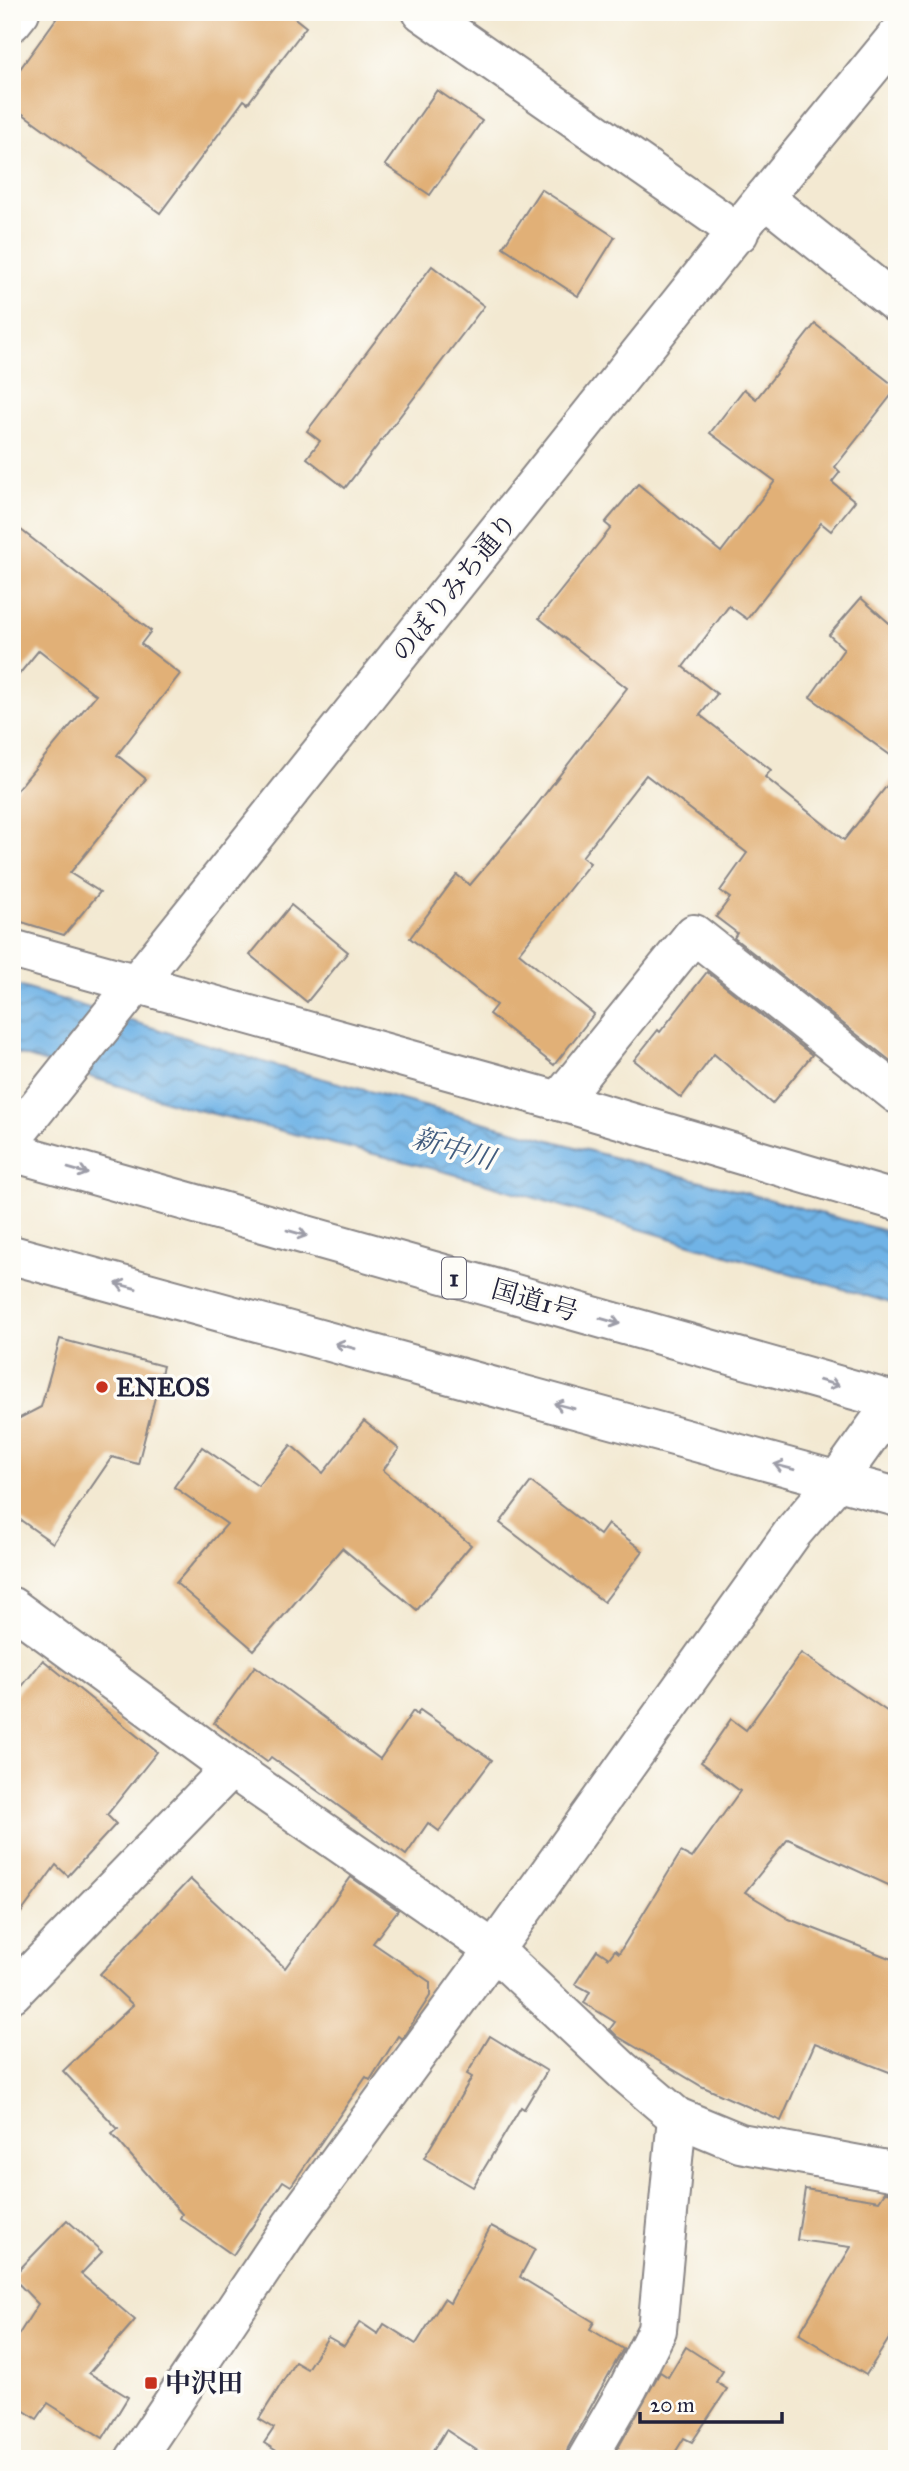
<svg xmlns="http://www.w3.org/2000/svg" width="909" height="2471" viewBox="0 0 909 2471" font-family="'IM FELL Great Primer','Noto Serif JP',serif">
	<defs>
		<pattern id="water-waves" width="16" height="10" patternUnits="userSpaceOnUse" patternTransform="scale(1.75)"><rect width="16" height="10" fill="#70b3e6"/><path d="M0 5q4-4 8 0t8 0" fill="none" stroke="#5c91bc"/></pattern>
	</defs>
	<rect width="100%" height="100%" fill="#fdfcf7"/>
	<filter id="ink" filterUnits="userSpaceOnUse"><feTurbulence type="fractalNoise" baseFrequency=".0143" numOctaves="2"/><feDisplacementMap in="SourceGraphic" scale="14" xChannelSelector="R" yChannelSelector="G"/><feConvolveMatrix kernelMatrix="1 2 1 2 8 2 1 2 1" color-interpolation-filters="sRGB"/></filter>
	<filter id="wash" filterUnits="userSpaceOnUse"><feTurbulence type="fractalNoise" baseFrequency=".00686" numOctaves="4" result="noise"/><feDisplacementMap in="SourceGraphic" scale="28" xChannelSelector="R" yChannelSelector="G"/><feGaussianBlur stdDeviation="1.57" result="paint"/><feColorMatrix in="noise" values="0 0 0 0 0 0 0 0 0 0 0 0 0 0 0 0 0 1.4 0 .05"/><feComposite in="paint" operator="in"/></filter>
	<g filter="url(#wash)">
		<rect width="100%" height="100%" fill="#f3e9d2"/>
		<!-- water -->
		<polygon fill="url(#water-waves)" stroke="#496a90" stroke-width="2" points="12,984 276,1066 897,1234 897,1305 450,1173 182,1106 12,1052"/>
		<g id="blocks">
			<!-- building -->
			<g fill="#e1b077">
				<polygon points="61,12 287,12 306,27 248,103 244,100 160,213 12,106 12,80"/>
				<polygon points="437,90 482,121 430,195 385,165"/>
				<polygon points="541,189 615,237 578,296 503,247"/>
				<polygon points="432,266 484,306 345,488 307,458 320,441 307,431"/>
				<polygon points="815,324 897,388 835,467 840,472 832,482 855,501 831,531 821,523 747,619 729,606 683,667 717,694 700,715 771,770 765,777 844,840 897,773 897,1066 734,938 737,933 716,917 730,898 720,891 747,853 646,775 582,857 590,863 519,953 594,1014 554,1065 489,1014 496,1005 410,938 457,875 470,885 528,816 627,688 539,618 611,528 605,523 638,484 721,552 775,481 710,433 744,389 756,399"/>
				<polygon points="12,523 151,631 141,644 180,674 117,755 146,779 70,873 100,892 64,935 12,919 12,796 96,695 39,650 12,683"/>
				<polygon points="861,598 897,630 897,760 810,697 844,649 829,635"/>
				<polygon points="291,905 348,952 307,1002 250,955"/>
				<polygon points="707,972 812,1055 772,1104 714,1054 681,1098 634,1060 658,1030 660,1032"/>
				<polygon points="60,1339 163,1366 138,1464 112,1457 53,1543 12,1514 12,1422 41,1407"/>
				<polygon points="364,1421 399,1449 383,1470 471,1545 417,1610 342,1548 254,1650 176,1583 227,1524 174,1487 202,1447 258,1486 291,1445 323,1473"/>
				<polygon points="531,1482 600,1535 608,1524 643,1551 604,1602 500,1523"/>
				<polygon points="801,1653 897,1718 897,1889 788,1839 745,1892 789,1919 897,1961 897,2075 815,2043 781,2121 701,2086 617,2036 610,2029 615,2022 584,2003 590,1992 575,1984 597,1950 609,1958 615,1950 619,1953 681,1852 692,1858 740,1791 701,1762 731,1719 746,1730"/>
				<polygon points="43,1660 157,1752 107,1815 116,1824 68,1876 56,1865 12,1925 12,1699"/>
				<polygon points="255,1666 380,1759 413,1711 417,1715 420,1710 492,1760 439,1831 428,1823 406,1855 271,1757 267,1762 214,1723"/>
				<polygon points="351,1877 398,1910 373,1943 430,1982 430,1996 402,2039 398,2036 370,2080 366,2077 291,2186 283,2181 233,2255 180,2218 182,2214 112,2134 118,2129 63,2071 133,2005 100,1974 190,1879 285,1968"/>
				<polygon points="490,2036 547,2071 524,2109 521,2107 473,2187 424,2158 472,2077 467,2074"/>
				<polygon points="805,2189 879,2201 885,2192 897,2193 897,2326 866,2375 799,2334 851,2247 797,2240"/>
				<polygon points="67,2220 102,2252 81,2274 135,2320 89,2373 128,2397 103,2438 48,2403 37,2419 12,2403 12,2345 38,2304 12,2277"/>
				<polygon points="491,2226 535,2249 520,2277 594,2322 590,2329 623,2349 568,2448 565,2459 490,2459 446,2430 428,2459 289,2459 264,2443 274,2428 259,2419 295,2362 307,2369 328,2337 344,2346 360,2322 378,2334 384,2324 416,2344 444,2299 450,2303"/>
				<polygon points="686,2347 723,2371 716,2382 727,2389 692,2442 684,2438 671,2459 612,2459 660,2372 668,2377"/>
			</g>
		</g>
	</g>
	<g filter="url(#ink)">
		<use href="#blocks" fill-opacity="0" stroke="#8a8686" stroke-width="2"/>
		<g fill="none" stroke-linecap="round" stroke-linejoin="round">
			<!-- minor casing -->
			<g stroke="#8a8686" stroke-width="42">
				<g id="minor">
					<polyline points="422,12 739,233"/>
					<polyline points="12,22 20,12"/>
					<polyline points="764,198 897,304"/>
					<polyline points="12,949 559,1101 897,1201"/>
					<polyline points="559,1101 694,934 897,1094"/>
					<polyline points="12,1607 231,1768 494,1950 623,2071 677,2117 740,2143 897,2172"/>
					<polyline points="12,1993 231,1768"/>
					<polyline points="587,2459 628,2388 657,2330 677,2117"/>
				</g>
			</g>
			<!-- tertiary casing -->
			<g stroke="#8a8686" stroke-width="42">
				<g id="tertiary">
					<polyline points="12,1139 764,198 897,36"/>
					<polyline points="135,2459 291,2226 494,1950 793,1532 837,1481 897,1397"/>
				</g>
			</g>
			<!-- trunk casing -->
			<g stroke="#8a8686" stroke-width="42">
				<g id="trunk">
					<polyline points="12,1152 897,1402"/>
					<polyline points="12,1255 897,1497"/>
				</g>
			</g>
			<!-- minor -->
			<use href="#minor" stroke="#fff" stroke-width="38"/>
			<!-- tertiary -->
			<use href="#tertiary" stroke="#fff" stroke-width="38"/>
			<!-- trunk -->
			<use href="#trunk" stroke="#fff" stroke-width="38"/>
		</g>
		<!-- one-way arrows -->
		<defs><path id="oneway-shaft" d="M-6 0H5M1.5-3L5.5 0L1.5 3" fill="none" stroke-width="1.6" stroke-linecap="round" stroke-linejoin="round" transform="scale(1.75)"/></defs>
		<g stroke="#9c9ca7">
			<use href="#oneway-shaft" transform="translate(78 1171) rotate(16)"/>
			<use href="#oneway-shaft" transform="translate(297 1233) rotate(16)"/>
			<use href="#oneway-shaft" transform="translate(126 1286) rotate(-165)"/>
			<use href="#oneway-shaft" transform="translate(610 1321) rotate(16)"/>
			<use href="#oneway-shaft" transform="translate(345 1346) rotate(-165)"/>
			<use href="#oneway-shaft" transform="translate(829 1383) rotate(16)"/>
			<use href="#oneway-shaft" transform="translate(564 1406) rotate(-165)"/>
			<use href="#oneway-shaft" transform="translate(784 1467) rotate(-165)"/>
		</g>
	</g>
	<!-- markers -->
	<g fill="#c8321e" stroke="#fdfcf7" stroke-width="2.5">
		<circle cx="102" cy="1387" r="7"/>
		<rect x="144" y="2376" width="14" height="14" rx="3.5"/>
	</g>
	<g text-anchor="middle" stroke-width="7" stroke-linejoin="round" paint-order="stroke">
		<!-- shield labels -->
		<rect fill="#fdfcf7" stroke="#646373" stroke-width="2" x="442" y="1257.5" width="24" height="41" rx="5"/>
		<g font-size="24" font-weight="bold" fill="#22223b">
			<text x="454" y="1286">1</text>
		</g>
		<!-- street labels -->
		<g font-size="26" fill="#22223b" stroke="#fdfcf7">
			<text transform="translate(454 587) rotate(-51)" y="9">のぼりみち通り</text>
			<text transform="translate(535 1300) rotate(16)" y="9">国道1号</text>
		</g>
		<!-- poi labels -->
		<g font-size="26" font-weight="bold" fill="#22223b" stroke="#fdfcf7" text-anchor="start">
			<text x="116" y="1396">ENEOS</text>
			<text x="165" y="2392">中沢田</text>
		</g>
		<!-- water labels -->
		<g font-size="28" font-style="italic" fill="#415c7f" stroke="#fdfcf7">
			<text transform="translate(454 1148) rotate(16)" y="10">新中川</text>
		</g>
	</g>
	<!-- margin -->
	<rect width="909" height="2471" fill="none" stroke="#fdfcf7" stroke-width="42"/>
	<!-- scale -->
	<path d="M640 2412v10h142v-10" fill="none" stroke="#22223b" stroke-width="3.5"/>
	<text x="650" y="2412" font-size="21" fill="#22223b" stroke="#fdfcf7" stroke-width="5" paint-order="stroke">20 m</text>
</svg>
